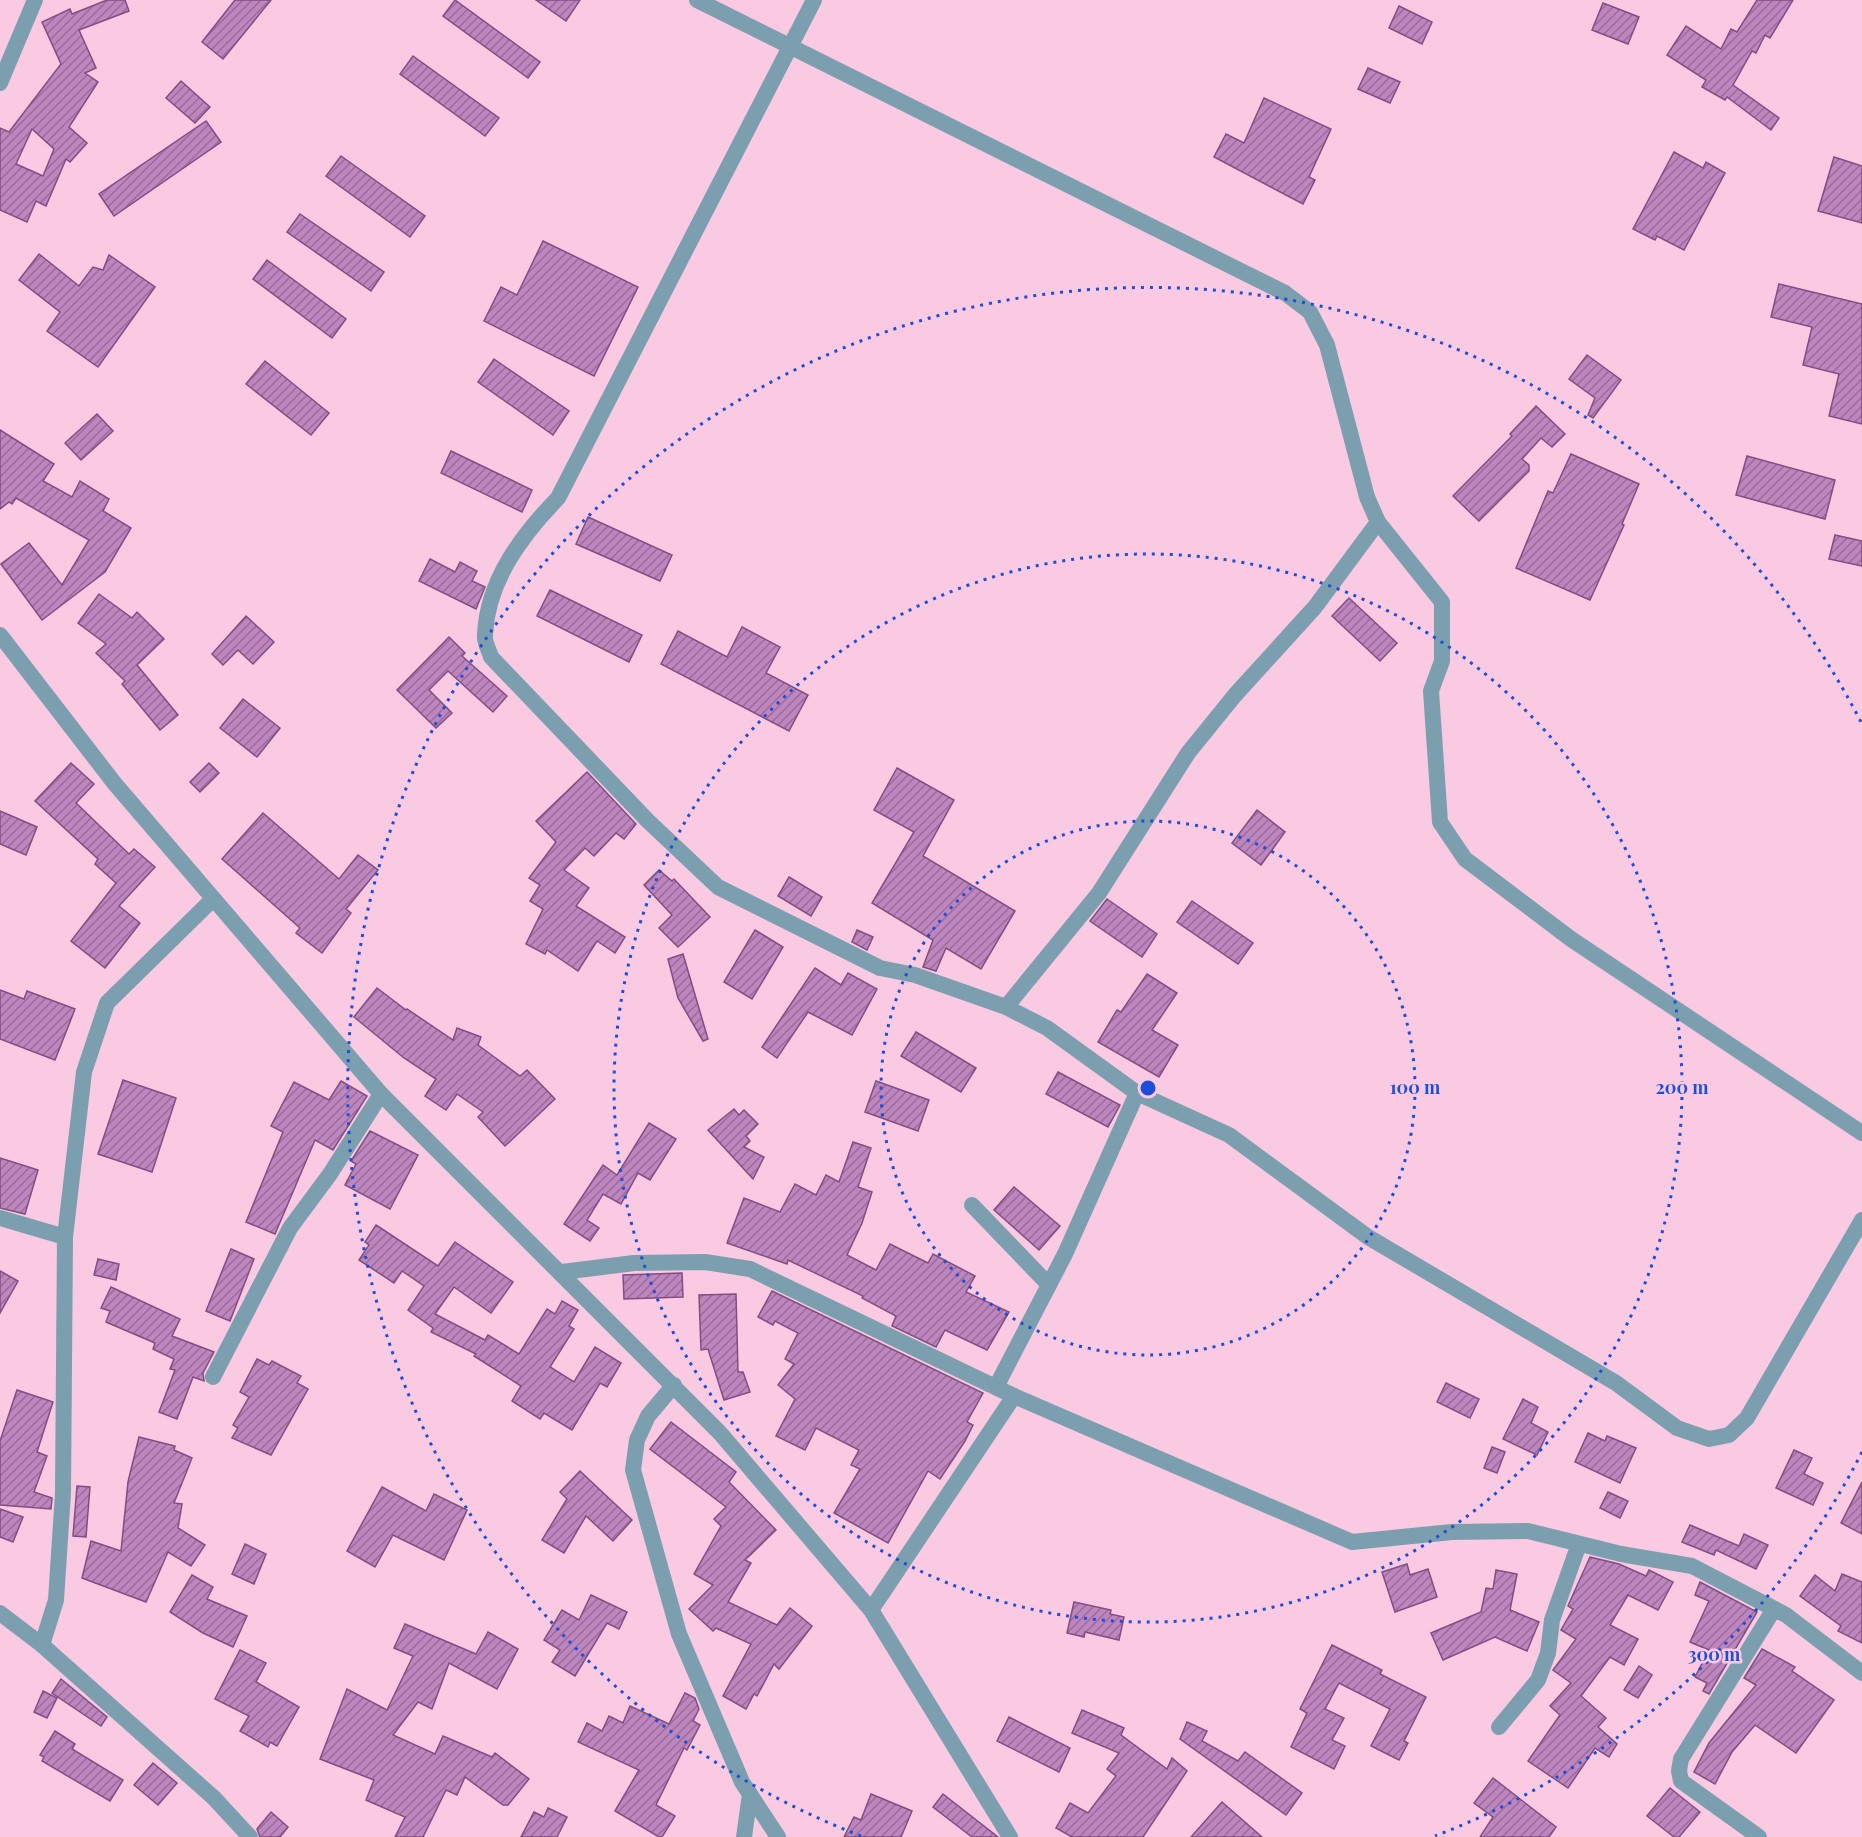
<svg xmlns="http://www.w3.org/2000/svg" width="1862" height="1837" viewBox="0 0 1862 1837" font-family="'Playfair Display',serif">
	<defs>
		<pattern id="building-hatch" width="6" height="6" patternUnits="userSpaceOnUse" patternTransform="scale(1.5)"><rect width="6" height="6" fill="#be86be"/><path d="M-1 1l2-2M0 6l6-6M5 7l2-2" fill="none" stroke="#9b6c9a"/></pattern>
	</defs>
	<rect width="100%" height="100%" fill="#f9cae1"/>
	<!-- building -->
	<g fill="url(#building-hatch)" stroke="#824d82" stroke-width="1.5" fill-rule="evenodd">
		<path d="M107 0H125L129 11 79 30 96 68 85 73 98 82 69 127 87 143 70 162 66 159 46 206 36 201 27 222 0 210V128L9 132 61 64 42 22 70 9 72 14ZM32 129 54 149 43 176 16 164Z"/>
		<polygon points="235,0 271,0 223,59 202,42"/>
		<polygon points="455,0 540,62 528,78 443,16"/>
		<polygon points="536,0 580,0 566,21"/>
		<polygon points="1757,0 1793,0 1770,38 1765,35 1756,53 1752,51 1733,85 1779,118 1771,130 1727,97 1725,100 1702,87 1706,80 1667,55 1686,26 1721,49 1731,29 1737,32"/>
		<polygon points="1603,3 1639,17 1628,44 1592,30"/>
		<polygon points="1399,6 1432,22 1422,44 1389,28"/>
		<polygon points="413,56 499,118 485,136 400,74"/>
		<polygon points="1368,68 1400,82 1390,103 1358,89"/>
		<polygon points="181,81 210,107 195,123 166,98"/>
		<polygon points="1264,98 1331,129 1309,177 1315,180 1303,204 1214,157 1226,134 1244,143"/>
		<polygon points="206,121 221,142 114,216 99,194"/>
		<polygon points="1674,152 1703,168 1706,162 1725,173 1684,250 1657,236 1655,240 1633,229"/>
		<polygon points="341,156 425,216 410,237 326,176"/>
		<polygon points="1834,157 1862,166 1862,223 1818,211"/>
		<polygon points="300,214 384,272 371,291 287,232"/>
		<polygon points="543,241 638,287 594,376 484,321 501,287 517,295"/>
		<polygon points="39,254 79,286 93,267 103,270 109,255 155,287 98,367 47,331 60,312 19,280"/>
		<polygon points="267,260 346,319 332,338 253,279"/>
		<polygon points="1779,284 1862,304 1862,424 1829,416 1839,374 1803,365 1812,327 1771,317"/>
		<polygon points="1587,355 1621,380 1593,418 1588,415 1595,398 1569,379"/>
		<polygon points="494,359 569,411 553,435 478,382"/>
		<polygon points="265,361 329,413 311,435 246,384"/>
		<polygon points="1536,406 1565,434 1552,447 1541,438 1522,459 1529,465 1529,471 1479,521 1453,496 1512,436 1510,434"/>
		<polygon points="97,414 113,431 81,460 65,443"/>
		<polygon points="0,430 54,464 43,481 72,497 80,481 109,499 103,511 131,528 105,572 42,620 1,564 29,543 62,585 89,540 16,498 12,504 9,502 0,509"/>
		<polygon points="451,451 532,490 522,512 441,473"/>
		<polygon points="1571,454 1639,484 1622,524 1624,525 1590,600 1516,568 1548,491 1553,493"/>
		<polygon points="1747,456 1835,480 1825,519 1736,495"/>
		<polygon points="588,517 672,555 660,581 576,544"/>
		<polygon points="1835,535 1862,541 1862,566 1829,559"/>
		<polygon points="430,559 455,572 460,562 477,571 472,581 485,587 476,609 419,581"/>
		<polygon points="550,590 642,635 629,662 537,616"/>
		<polygon points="99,594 132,618 137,612 164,639 137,665 178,715 160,730 122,684 125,681 96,653 106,644 78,623"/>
		<polygon points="1349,598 1397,643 1380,661 1332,616"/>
		<polygon points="246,616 274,642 253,664 238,650 223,665 212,654"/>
		<polygon points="742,627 780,647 766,673 808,695 789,731 661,664 678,631 727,657"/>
		<polygon points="449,637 465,653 462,656 507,696 493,712 448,671 429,690 452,713 436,728 397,690"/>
		<polygon points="243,699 280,728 257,757 220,728"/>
		<polygon points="71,763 94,784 76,803 129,854 134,849 155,867 119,906 140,923 105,968 71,941 116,883 95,864 98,859 35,801"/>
		<polygon points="209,763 219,773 200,792 190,782"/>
		<polygon points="897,768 954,800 923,856 1015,911 981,969 946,948 936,971 923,967 933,940 872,903 914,832 874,810"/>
		<polygon points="587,772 636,824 624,839 616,833 594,856 585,848 564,870 589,888 576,906 625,937 615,953 597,941 578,971 547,950 545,954 526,944 543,909 530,901 540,885 529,878 556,842 536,821"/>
		<polygon points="1257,810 1285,832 1261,865 1232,843"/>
		<polygon points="0,811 37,827 26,855 0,844"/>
		<polygon points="263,813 339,879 358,855 378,870 346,909 351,913 322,953 296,933 300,928 222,859"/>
		<polygon points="659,870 672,881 674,879 710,917 678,947 659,928 672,915 644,885"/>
		<polygon points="789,877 822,897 811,916 778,896"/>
		<polygon points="1107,899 1157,934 1142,957 1090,921"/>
		<polygon points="1192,901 1253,943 1238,964 1177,922"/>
		<polygon points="755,930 783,947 752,999 724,982"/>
		<polygon points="857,930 873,937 867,950 852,942"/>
		<polygon points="683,954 708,1039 703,1041 678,998 668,959"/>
		<polygon points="815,968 841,985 848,973 877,989 852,1035 808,1012 777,1058 762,1047"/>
		<polygon points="1147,974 1177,993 1152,1030 1178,1045 1159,1077 1098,1042 1117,1010 1121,1012"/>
		<polygon points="377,988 406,1010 407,1009 453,1040 457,1028 481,1037 478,1045 520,1076 527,1070 555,1099 505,1146 478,1117 483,1112 457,1094 446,1110 425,1096 436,1079 404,1058 354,1017"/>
		<polygon points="0,990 24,999 27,991 75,1009 55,1060 0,1039"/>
		<polygon points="916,1032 976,1068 961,1092 901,1056"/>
		<polygon points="1058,1072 1120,1105 1108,1127 1046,1094"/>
		<polygon points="123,1080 176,1098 152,1172 98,1154"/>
		<polygon points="341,1081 367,1096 333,1150 315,1140 275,1234 246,1222 283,1132 271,1126 294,1082 329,1100"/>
		<polygon points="876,1081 929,1100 918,1131 865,1112"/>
		<polygon points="734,1109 739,1115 744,1110 758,1124 746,1136 750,1141 744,1147 764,1157 753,1179 708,1130"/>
		<polygon points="649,1123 676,1139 650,1180 638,1173 621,1204 603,1194 587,1220 599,1228 590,1241 564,1224 603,1165 617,1175"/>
		<polygon points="370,1131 418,1155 390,1209 345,1185 356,1164 351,1161"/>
		<polygon points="853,1142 871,1148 858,1187 872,1192 862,1223 847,1255 876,1270 890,1244 928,1263 933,1254 975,1276 966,1292 1009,1312 987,1350 945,1330 936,1347 892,1326 896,1316 862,1298 863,1296 788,1260 787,1264 727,1243 744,1198 780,1212 795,1184 816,1195 826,1175 839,1182"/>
		<polygon points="0,1158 38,1170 25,1214 0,1208"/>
		<polygon points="1014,1187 1060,1226 1039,1250 994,1210"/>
		<polygon points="376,1225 438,1266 455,1242 513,1282 491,1313 454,1287 435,1314 485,1340 488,1335 519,1354 547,1309 555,1314 562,1301 578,1310 569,1326 574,1329 550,1367 574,1382 595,1347 621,1363 607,1387 600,1383 572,1430 544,1413 540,1419 512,1401 521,1386 474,1356 476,1354 431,1332 433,1328 408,1310 424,1286 402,1271 394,1283 359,1260 369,1245 365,1242"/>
		<polygon points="231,1249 254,1259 230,1321 206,1311"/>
		<polygon points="98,1259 119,1264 116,1280 94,1275"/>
		<polygon points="0,1271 18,1281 0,1313"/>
		<polygon points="682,1273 683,1297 624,1299 623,1275"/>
		<polygon points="111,1287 180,1319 172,1336 214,1352 203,1373 204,1381 193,1377 177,1419 159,1412 175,1370 170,1369 174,1359 153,1349 155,1343 106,1322 110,1311 101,1308"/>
		<polygon points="772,1291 983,1393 967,1422 973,1425 965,1441 940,1479 928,1471 888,1543 834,1513 860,1469 851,1465 859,1450 816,1428 805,1450 776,1436 795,1399 778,1385 794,1364 785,1359 798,1333 775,1321 773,1325 758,1317"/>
		<polygon points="736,1294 738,1372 743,1372 750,1392 724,1400 708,1349 701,1350 699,1295"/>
		<polygon points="257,1359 269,1365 272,1361 301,1376 297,1383 308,1389 271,1455 232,1438 238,1428 233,1425 249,1397 240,1392"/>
		<polygon points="1446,1383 1479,1399 1470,1418 1437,1402"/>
		<polygon points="17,1390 53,1402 37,1452 47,1456 34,1492 52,1498 51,1509 0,1505 0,1441"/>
		<polygon points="1523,1399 1538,1407 1531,1423 1548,1432 1537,1455 1503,1439"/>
		<polygon points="671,1422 736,1472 729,1482 776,1530 745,1560 751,1563 728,1602 777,1625 790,1608 812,1626 779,1669 774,1664 757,1696 754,1694 746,1709 723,1696 751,1644 716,1628 713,1631 689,1609 713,1585 694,1574 721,1526 714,1519 726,1507 650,1449"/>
		<polygon points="1588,1433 1605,1441 1607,1436 1636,1448 1620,1483 1575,1462"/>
		<polygon points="139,1437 175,1446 174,1450 192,1458 174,1503 182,1504 178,1528 205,1545 191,1566 168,1552 146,1602 82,1578 91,1541 121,1551 128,1482"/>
		<polygon points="1492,1447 1505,1452 1497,1473 1484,1468"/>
		<polygon points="1794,1450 1812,1458 1804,1474 1823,1483 1813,1505 1776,1488"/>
		<polygon points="580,1471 632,1520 613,1541 586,1516 564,1553 542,1540 567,1499 560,1492"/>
		<polygon points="1862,1482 1862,1534 1841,1523"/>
		<polygon points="77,1486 90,1487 86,1537 73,1536"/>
		<polygon points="382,1487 426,1511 434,1494 467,1510 444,1560 393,1535 375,1567 347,1551"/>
		<polygon points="1608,1492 1628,1501 1620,1518 1600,1508"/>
		<polygon points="0,1509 23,1517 13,1542 0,1537"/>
		<polygon points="1690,1525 1739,1546 1744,1534 1768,1545 1756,1569 1716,1550 1714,1555 1682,1542"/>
		<polygon points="245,1544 266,1554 254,1584 232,1574"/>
		<polygon points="1590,1557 1619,1564 1646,1576 1649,1570 1673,1582 1658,1610 1628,1595 1610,1625 1638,1639 1624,1665 1610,1657 1581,1696 1606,1718 1598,1727 1617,1744 1609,1757 1595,1748 1568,1788 1528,1761 1560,1715 1550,1706 1571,1683 1553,1670 1576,1639 1561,1630 1573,1609 1568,1606 1571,1599"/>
		<polygon points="1407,1564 1410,1575 1428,1569 1437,1597 1395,1612 1382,1572"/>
		<polygon points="1496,1570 1517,1574 1510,1610 1539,1622 1527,1651 1495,1637 1443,1660 1431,1633 1481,1612 1486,1588 1493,1589"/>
		<polygon points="1842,1574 1862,1582 1862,1643 1838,1631 1841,1626 1800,1596 1815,1575 1835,1591"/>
		<polygon points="192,1575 213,1587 207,1599 247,1616 233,1647 203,1633 170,1612"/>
		<polygon points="1700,1582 1757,1612 1709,1694 1703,1691 1707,1683 1695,1677 1709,1650 1690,1642 1709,1601 1695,1595"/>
		<polygon points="591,1595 627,1612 619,1629 607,1623 575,1676 552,1662 560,1650 544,1640 562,1610 579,1620"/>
		<polygon points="1074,1602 1111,1610 1110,1614 1124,1617 1119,1640 1085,1632 1084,1637 1067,1633"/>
		<polygon points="405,1624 476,1654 488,1632 518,1649 497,1689 449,1663 432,1709 418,1702 393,1735 435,1754 443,1736 492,1757 495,1753 529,1779 508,1805 503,1805 465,1777 457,1795 446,1790 423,1837 395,1837 405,1817 366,1800 374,1780 320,1759 347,1689 387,1710 413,1656 394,1648"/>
		<polygon points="1332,1645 1382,1670 1380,1674 1426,1697 1404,1741 1408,1743 1399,1760 1371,1746 1390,1709 1339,1683 1325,1709 1344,1718 1332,1740 1345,1746 1334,1769 1291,1747 1307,1713 1300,1709"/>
		<polygon points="1762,1649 1795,1667 1792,1671 1834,1700 1796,1753 1755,1725 1732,1752 1715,1784 1694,1772 1709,1743 1756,1685 1744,1678"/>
		<polygon points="240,1650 266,1663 256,1682 299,1707 277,1746 270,1742 268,1747 240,1731 249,1716 215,1699"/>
		<polygon points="1639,1666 1652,1675 1638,1698 1624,1690"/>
		<polygon points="61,1679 107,1717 101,1726 52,1693"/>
		<polygon points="43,1691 57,1698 47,1718 34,1712"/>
		<polygon points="685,1693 695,1698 699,1709 693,1721 700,1725 687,1750 684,1748 656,1805 675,1816 662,1837 659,1837 615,1811 639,1770 578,1742 587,1723 602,1731 609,1716 623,1723 630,1706 669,1724"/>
		<polygon points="1082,1710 1124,1728 1121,1735 1167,1769 1172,1758 1187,1771 1143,1837 1072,1837 1056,1828 1070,1803 1088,1813 1116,1776 1107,1769 1119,1753 1072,1733"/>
		<polygon points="1009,1717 1070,1748 1059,1772 997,1741"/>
		<polygon points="1187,1722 1207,1731 1202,1741 1238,1761 1245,1752 1302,1793 1286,1815 1180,1739"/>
		<polygon points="55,1731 75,1744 72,1749 123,1780 110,1801 42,1761 44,1757 40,1755"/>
		<polygon points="153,1763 177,1783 158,1805 134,1785"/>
		<polygon points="1493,1778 1556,1827 1549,1837 1480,1837 1493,1817 1474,1803"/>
		<polygon points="1670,1788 1700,1812 1679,1837 1674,1837 1647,1816"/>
		<polygon points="871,1794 912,1811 901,1837 844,1837 854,1817 861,1820"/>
		<polygon points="943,1794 998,1837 972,1837 933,1807"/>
		<polygon points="1222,1802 1262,1837 1191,1837"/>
		<polygon points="548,1808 567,1817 557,1837 521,1837 534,1812 544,1817"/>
		<polygon points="271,1812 288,1827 280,1837 260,1837 257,1829"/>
	</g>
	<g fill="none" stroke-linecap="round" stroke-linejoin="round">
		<!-- minor -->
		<g stroke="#7b9faf" stroke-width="16">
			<polyline points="697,0 1285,293 1310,312 1327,345 1367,497 1378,522 1442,602 1442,661 1431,691 1440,822 1465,859 1571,939 1862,1133"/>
			<path d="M814 0 558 498C522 535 487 581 485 635 484 642 489 650 491 657L648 821 718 887 880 968 915 975 1006 1007 1047 1028 1137 1093 1229 1135 1368 1237 1616 1383 1677 1428 1709 1439 1729 1435 1747 1418 1862 1220"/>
			<polyline points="0,83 35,0"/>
			<polyline points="0,635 115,784 381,1094 720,1433 871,1610 1010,1837"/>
			<polyline points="1006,1007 1099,893 1188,753 1235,695 1315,607 1378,522"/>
			<polyline points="972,1205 1049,1285"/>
			<polyline points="0,1218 65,1237"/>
			<polyline points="213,1377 290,1228 330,1174 381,1094"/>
			<polyline points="674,1385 648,1416 637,1440 633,1470 679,1634 742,1782 778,1837"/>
			<polyline points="996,1387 1065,1254 1137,1093"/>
			<polyline points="871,1610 1014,1396 1352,1542 1452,1532 1528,1531 1621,1554 1692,1566 1786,1615 1862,1673"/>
			<polyline points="0,1613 42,1645 214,1798 250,1837"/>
			<polyline points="42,1645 56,1600 63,1493 65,1237 84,1072 107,1003 213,899"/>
			<polyline points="1499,1727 1538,1680 1548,1653 1552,1620 1579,1544"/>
			<polyline points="744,1837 750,1794"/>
			<polyline points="1759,1837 1681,1781 1679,1771 1681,1759 1774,1609"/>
		</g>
		<!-- tertiary -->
		<polyline stroke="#7b9faf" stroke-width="16" points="562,1272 634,1263 705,1262 750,1269 1014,1396"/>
	</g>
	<!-- distance rings -->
	<g fill="none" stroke="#1d4ed8" stroke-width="3" stroke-dasharray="3 6">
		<circle cx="1148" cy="1088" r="267"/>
		<circle cx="1148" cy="1088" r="534"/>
		<path d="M1862 1452A801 801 0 0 1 1435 1836M861 1836A801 801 0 1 1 1862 724"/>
	</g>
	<circle cx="1148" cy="1088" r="9" fill="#1d4ed8" stroke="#f9cae1" stroke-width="3"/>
	<g font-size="18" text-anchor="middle" font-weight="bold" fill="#1d4ed8" stroke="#f9cae1" stroke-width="5" stroke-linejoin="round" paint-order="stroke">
		<text x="1415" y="1094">100 m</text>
		<text x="1682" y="1094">200 m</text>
		<text x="1714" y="1661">300 m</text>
	</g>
</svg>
